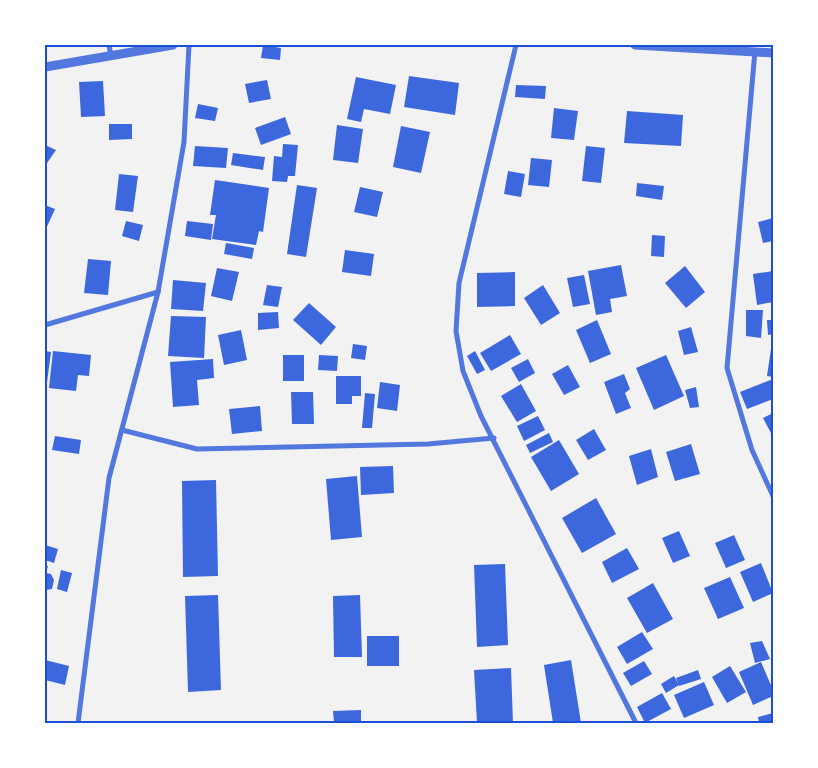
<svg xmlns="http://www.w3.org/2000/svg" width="818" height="768" viewBox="0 0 818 768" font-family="Lato,sans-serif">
	<rect width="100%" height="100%" fill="#f2f2f2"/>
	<!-- building -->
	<g fill="#3d67dc">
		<polygon points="263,45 281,48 280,60 261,58"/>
		<polygon points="409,76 459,83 455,115 404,107"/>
		<polygon points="356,77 396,85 390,114 364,109 361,122 347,119"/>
		<polygon points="267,80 271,99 249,103 245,84"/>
		<polygon points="103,81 105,116 81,117 79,82"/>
		<polygon points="516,85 546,86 545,99 515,97"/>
		<polygon points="198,104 218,108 215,121 195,118"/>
		<polygon points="554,108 578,111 574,140 551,138"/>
		<polygon points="627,111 683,115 681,146 624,143"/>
		<polygon points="285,117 291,134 261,145 255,128"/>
		<polygon points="109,124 132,124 132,139 109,140"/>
		<polygon points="337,125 363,129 358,163 333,160"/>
		<polygon points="401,126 430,132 421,173 393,167"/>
		<polygon points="283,144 298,145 295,176 288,176 287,182 272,181 274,156 282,157"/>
		<polygon points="45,145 56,150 45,166"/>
		<polygon points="195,146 228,148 226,168 193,166"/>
		<polygon points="586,146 605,148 601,183 582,181"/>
		<polygon points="233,153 265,157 263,170 231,165"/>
		<polygon points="531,158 552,160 549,187 528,185"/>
		<polygon points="508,171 525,174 521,197 504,194"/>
		<polygon points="119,174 138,176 133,212 115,210"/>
		<polygon points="215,180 269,188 263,232 259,231 256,245 212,239 216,215 210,215"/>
		<polygon points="637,183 664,186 662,200 636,196"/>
		<polygon points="297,185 317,188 306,257 287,254"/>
		<polygon points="360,187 383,192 377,217 354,212"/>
		<polygon points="45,205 55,209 45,231"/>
		<polygon points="773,218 773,241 763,243 758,222"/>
		<polygon points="126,221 143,225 139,241 122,236"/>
		<polygon points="187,221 213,224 211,240 185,236"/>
		<polygon points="652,235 665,236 664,257 651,256"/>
		<polygon points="226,243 254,248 252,259 224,254"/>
		<polygon points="345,250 374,254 371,276 342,272"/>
		<polygon points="88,259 111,261 108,295 84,293"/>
		<polygon points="621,265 627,296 610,299 612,312 596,315 588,271"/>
		<polygon points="685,266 705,292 686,308 665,283"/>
		<polygon points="217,268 239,272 232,301 211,296"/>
		<polygon points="773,271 773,302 757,305 753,274"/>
		<polygon points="515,272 515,306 477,307 477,273"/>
		<polygon points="584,275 590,304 573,307 567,278"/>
		<polygon points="173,280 206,283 203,311 171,309"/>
		<polygon points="267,285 282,287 278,307 263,305"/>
		<polygon points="543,285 560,313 541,325 524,298"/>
		<polygon points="309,303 336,327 321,345 293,320"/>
		<polygon points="746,310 763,310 761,338 746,336"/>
		<polygon points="278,312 279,328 258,330 258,313"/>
		<polygon points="171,316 206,317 204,358 168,356"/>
		<polygon points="597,320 611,354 590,363 576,330"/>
		<polygon points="767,320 773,320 773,334 768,335"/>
		<polygon points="691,327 698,352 684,355 678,331"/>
		<polygon points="241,330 247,360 224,365 218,335"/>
		<polygon points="510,335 521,354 491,371 480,353"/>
		<polygon points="772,342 773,342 773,377 767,376"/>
		<polygon points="353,344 367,346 365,360 351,358"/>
		<polygon points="45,351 51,352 46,390 45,390"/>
		<polygon points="53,351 91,355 89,376 78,375 76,391 49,388"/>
		<polygon points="475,351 485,370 477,374 467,356"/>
		<rect x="283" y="355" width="21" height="26"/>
		<polygon points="319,355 338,356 337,371 318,370"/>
		<polygon points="666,355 684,396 654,410 636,368"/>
		<polygon points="213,359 214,378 197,380 199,405 173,407 170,362"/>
		<polygon points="528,359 535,373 519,382 511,368"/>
		<polygon points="568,365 580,387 564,395 552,374"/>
		<polygon points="624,374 630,389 625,393 631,408 616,414 604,382"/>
		<polygon points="336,376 361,376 361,396 352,396 352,404 336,404"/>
		<polygon points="773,379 773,399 747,409 740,392"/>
		<polygon points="380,382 400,385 397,411 377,408"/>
		<polygon points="521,384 536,411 517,422 501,396"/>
		<polygon points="696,387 699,407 690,408 685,390"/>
		<polygon points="291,392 313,392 314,424 292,424"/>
		<polygon points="365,393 375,394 372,428 362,428"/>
		<polygon points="260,406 262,431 232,434 229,409"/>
		<polygon points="773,413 773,435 772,435 763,418"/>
		<polygon points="538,416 545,430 524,441 517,426"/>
		<polygon points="594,429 606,450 588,460 576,440"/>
		<polygon points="549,433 553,442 530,453 526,445"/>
		<polygon points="55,436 81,440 79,454 52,450"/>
		<polygon points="559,440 579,474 551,491 531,457"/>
		<polygon points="691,444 700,474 675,481 666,452"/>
		<polygon points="651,449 658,477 637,485 629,456"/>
		<polygon points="393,466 394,493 361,495 360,467"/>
		<polygon points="357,476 362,537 331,540 326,479"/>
		<polygon points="216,480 218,576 183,577 182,481"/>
		<polygon points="596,498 616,534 582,553 562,518"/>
		<polygon points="679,531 690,556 673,563 662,538"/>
		<polygon points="734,535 745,560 726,568 715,543"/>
		<polygon points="45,545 58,549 54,563 45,560"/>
		<polygon points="627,548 639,569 612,583 602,562"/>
		<polygon points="761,563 773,593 753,602 740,572"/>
		<polygon points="505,564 508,645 477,647 474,565"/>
		<polygon points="45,566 48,566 46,573 51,574 54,580 52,589 46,590"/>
		<polygon points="61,570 72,573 67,592 57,589"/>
		<polygon points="730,577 744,608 718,619 704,588"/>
		<polygon points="653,583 673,619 647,633 627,598"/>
		<polygon points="218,595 221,690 188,692 185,596"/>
		<polygon points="360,595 362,657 334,657 333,596"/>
		<polygon points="642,632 653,649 627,664 617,647"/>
		<rect x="367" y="636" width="32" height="30"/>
		<polygon points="762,641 770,659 755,663 750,643"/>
		<polygon points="45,660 69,666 65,685 45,680"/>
		<polygon points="571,660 581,723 553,723 544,665"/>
		<polygon points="644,661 652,674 631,686 623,673"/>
		<polygon points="761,662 773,690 773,696 753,705 739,672"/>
		<polygon points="730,666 746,692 727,703 712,677"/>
		<polygon points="511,668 513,723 477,723 474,670"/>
		<polygon points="698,670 701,679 679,686 676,678"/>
		<polygon points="674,676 679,685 666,693 661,684"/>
		<polygon points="704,682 714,705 684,718 674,695"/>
		<polygon points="662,693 671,709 645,723 637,707"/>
		<polygon points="361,710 361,723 334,723 333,711"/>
		<polygon points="773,713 773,723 759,723 758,717"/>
	</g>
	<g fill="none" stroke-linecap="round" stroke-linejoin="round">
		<!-- minor -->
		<g stroke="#5277de" stroke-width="5">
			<polyline points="109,45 111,56"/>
			<polyline points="516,45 459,283 456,331 463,371 481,416 636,723"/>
			<polyline points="755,51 727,368 752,450 773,496"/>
			<polyline points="45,325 158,292"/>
			<polyline points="122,430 197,449 428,444 494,438"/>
			<polyline points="78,723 109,478 158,292 184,142 189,45"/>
		</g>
		<!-- tertiary -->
		<g stroke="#5277de" stroke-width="9">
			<polyline points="635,45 773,53"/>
			<polyline points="45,67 173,45"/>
		</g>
	</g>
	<!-- border -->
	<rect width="818" height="768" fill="none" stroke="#ffffff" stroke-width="92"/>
	<rect x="46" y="46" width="726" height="676" fill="none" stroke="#1d4ed8" stroke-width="2"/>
</svg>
